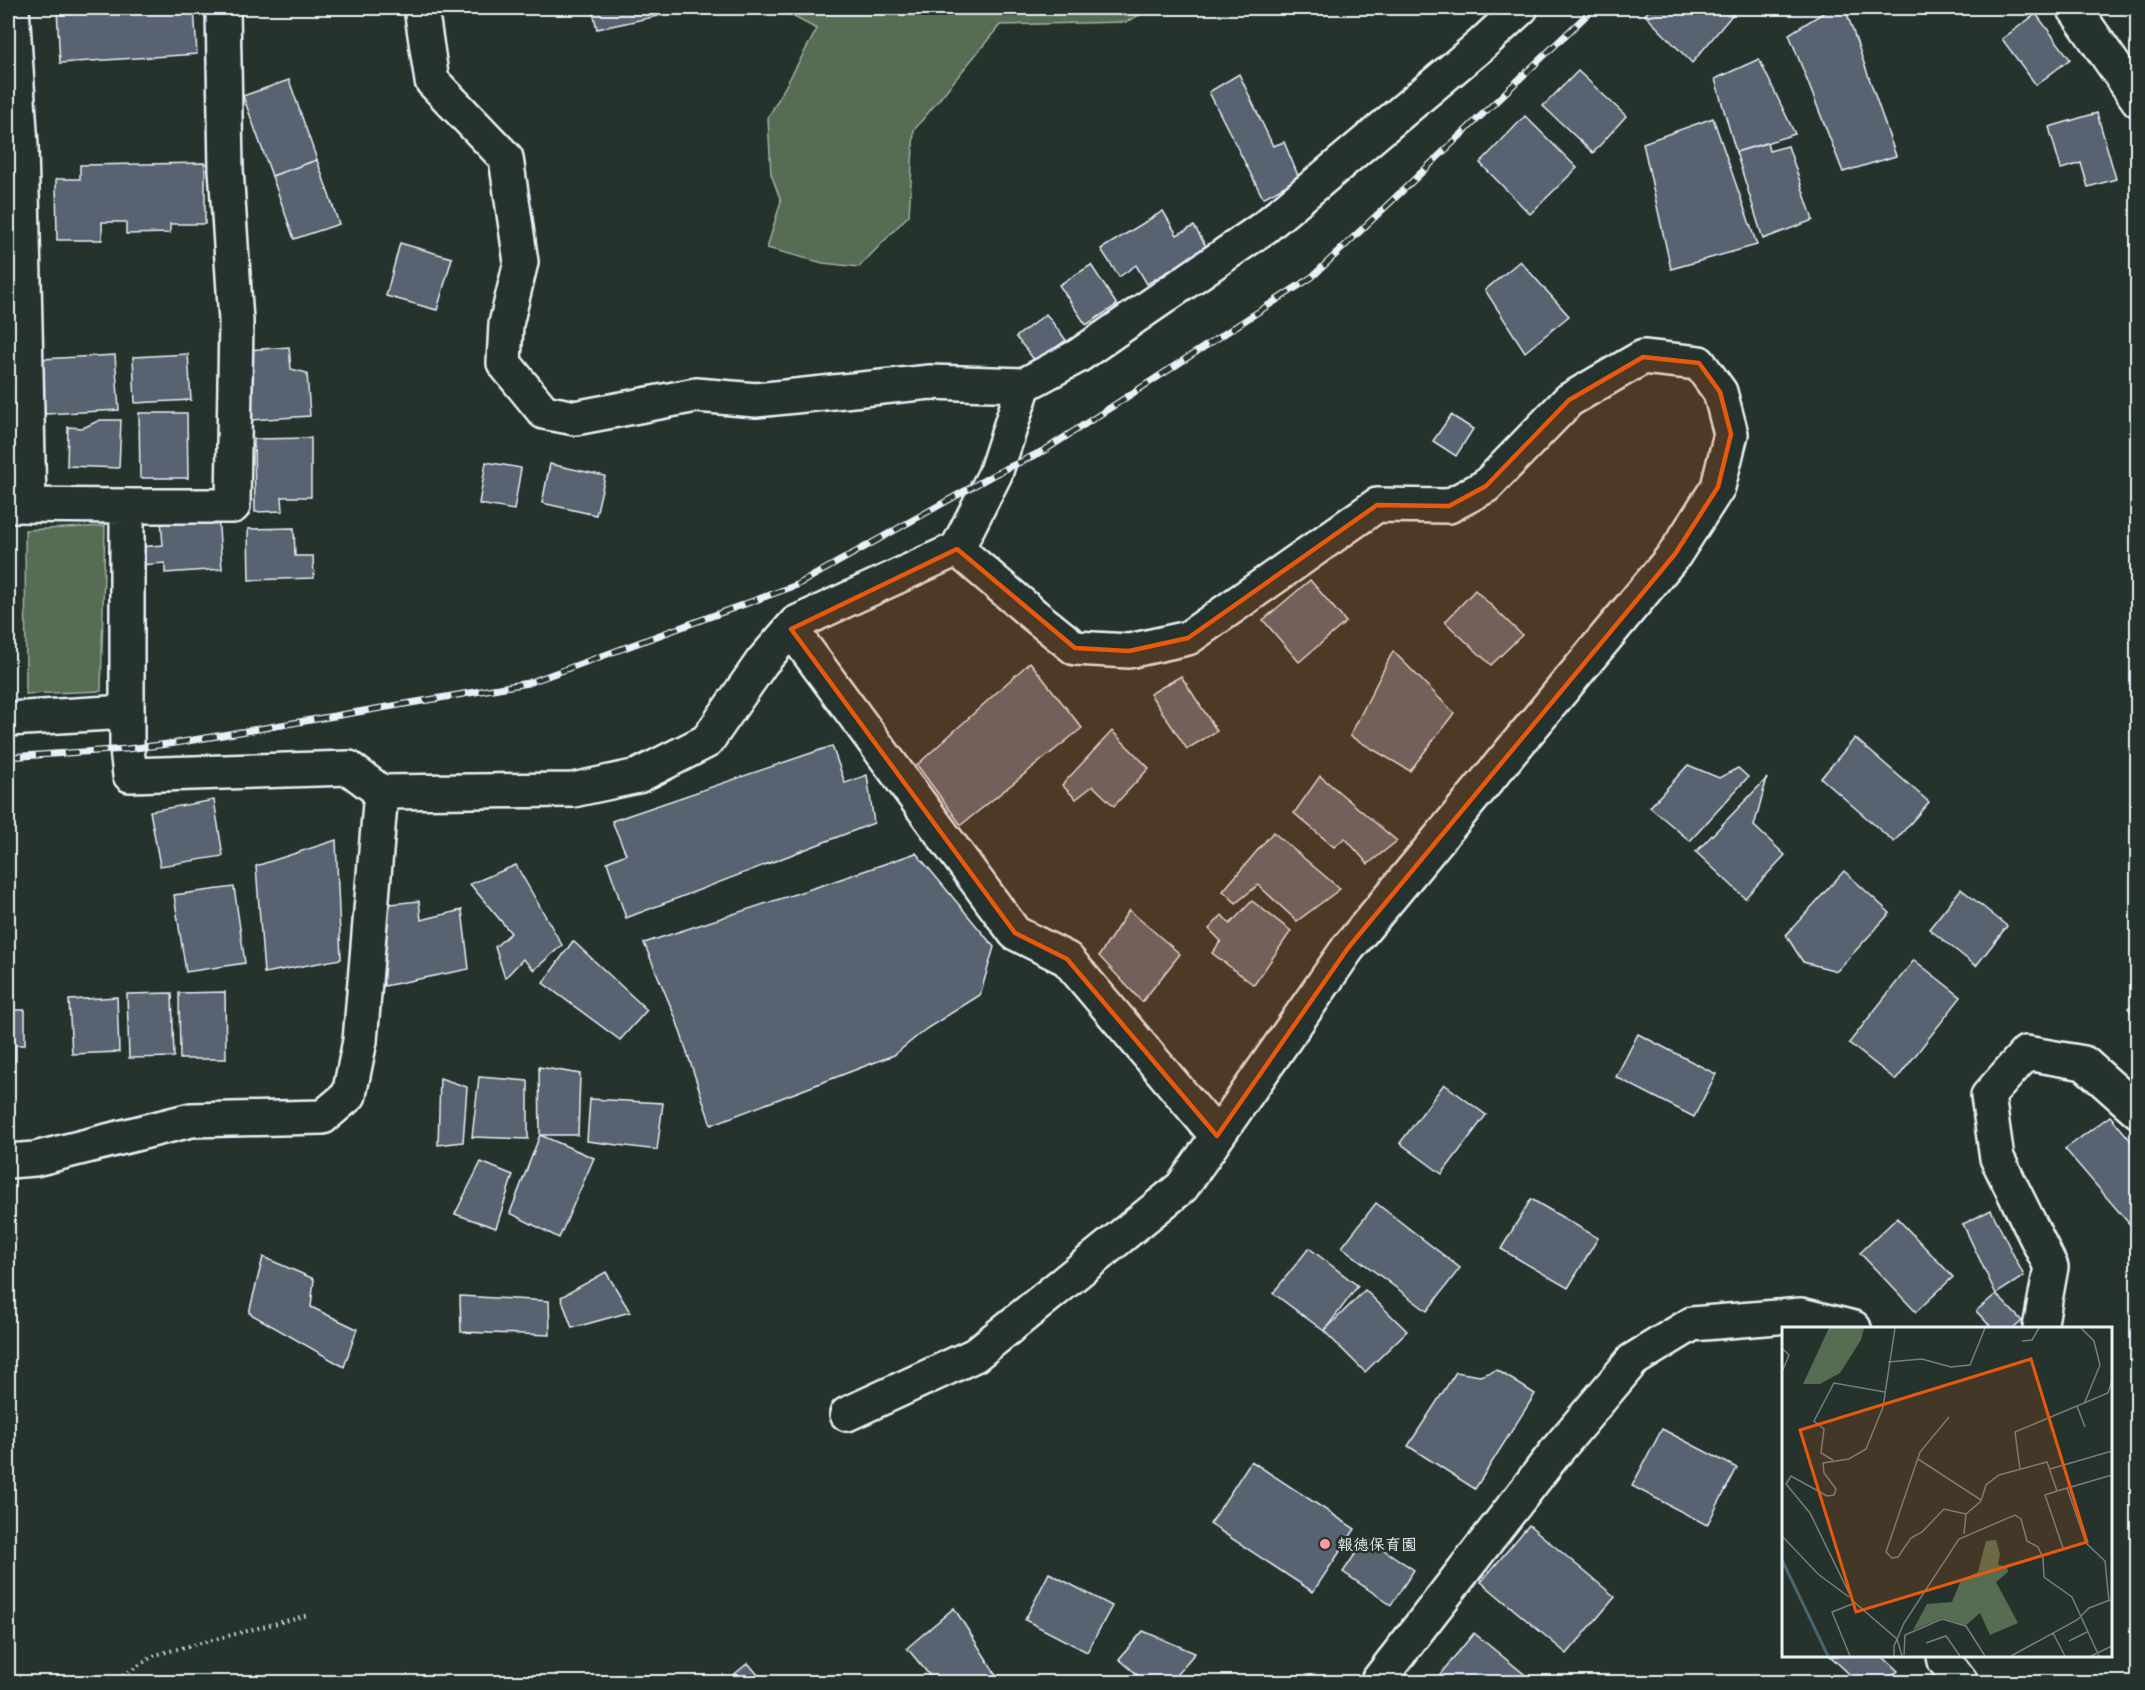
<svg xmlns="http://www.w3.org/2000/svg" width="2145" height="1690" viewBox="0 0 2145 1690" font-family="'Playpen Sans','Klee One',sans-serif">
	<rect width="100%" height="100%" fill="#26332d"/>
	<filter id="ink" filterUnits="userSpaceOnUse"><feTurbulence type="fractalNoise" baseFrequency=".0167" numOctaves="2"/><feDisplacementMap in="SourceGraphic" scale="12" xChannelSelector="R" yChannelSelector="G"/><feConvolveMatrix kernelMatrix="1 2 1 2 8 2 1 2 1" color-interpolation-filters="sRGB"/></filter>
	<g filter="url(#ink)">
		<!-- green -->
		<g fill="#566d52" stroke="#9fafa5" stroke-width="1.5">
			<polygon points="777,8 1153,8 1126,22 1000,25 914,130 909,215 859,267 823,263 767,248 781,201 771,174 768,118 817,29"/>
			<polygon points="105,526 101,691 26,694 25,530"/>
		</g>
		<!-- building -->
		<g fill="#58626f" stroke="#e8f1f8" stroke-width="1.5">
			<polygon points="85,8 194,8 197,54 60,63 57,9"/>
			<polygon points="592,8 656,8 658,16 597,29"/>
			<polygon points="1651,8 1724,8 1733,14 1692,63 1645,15"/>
			<polygon points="1831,8 1845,8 1896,156 1843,172 1789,34"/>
			<polygon points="2036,14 2070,59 2036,85 2002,39"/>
			<polygon points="1759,59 1795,134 1736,152 1715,79"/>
			<polygon points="1578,71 1626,116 1593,153 1543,106"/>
			<polygon points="1239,74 1273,146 1284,142 1299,178 1263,198 1209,92"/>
			<polygon points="289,80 317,160 272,176 243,96"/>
			<polygon points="2097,113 2116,179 2088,187 2081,163 2061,169 2049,127"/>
			<polygon points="1525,116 1577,168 1530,214 1480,163"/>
			<polygon points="1713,118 1757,245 1671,269 1643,143"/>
			<polygon points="1767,143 1769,151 1788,146 1813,220 1763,239 1736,152"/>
			<polygon points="317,160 339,224 294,239 272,176"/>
			<polygon points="205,163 205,224 170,224 170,233 126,234 126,222 102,222 102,240 57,240 56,179 80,179 80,165"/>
			<polygon points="1163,211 1177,235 1194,226 1207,248 1147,284 1136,265 1119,277 1101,249"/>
			<polygon points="400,243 452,258 437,310 386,296"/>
			<polygon points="1520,261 1569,316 1525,352 1485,290"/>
			<polygon points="1091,265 1117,305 1086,325 1059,285"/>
			<polygon points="1046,314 1066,340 1036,362 1016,337"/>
			<polygon points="289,347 291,369 307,373 310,416 251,420 246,350"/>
			<polygon points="188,354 191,400 135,403 133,357"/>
			<polygon points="115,355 119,410 45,414 42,359"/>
			<polygon points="139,413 187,413 188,478 140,478"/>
			<polygon points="1451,415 1473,429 1456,456 1433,441"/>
			<polygon points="100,420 121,420 119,468 67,466 68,427 83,428"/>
			<polygon points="311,438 311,497 282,497 283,511 255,512 254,439"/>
			<polygon points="486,462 521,468 514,510 479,504"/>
			<polygon points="550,464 605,476 596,515 542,503"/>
			<polygon points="218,516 222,569 165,573 165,563 140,565 139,547 163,545 161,520"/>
			<polygon points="294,528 295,556 313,556 314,578 249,580 248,529"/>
			<polygon points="1310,580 1346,622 1299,662 1263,620"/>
			<polygon points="1475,590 1522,635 1491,665 1445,622"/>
			<polygon points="1393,651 1454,713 1410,771 1350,736"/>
			<polygon points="1030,662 1082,728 961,825 917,765"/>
			<polygon points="1181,676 1217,731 1187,749 1150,694"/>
			<polygon points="1112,731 1149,768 1114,806 1093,786 1076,799 1062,785"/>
			<polygon points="1855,738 1929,802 1894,842 1821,778"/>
			<polygon points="832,746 845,783 867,775 874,823 626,918 607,862 626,854 612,821"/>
			<polygon points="1688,765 1719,778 1738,768 1748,777 1690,841 1650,807"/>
			<polygon points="1320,776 1397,841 1368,864 1345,838 1334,847 1294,813"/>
			<polygon points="1767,778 1754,826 1785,855 1745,898 1696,852"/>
			<polygon points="214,800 223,856 160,866 150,811"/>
			<polygon points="1273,832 1340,889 1297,921 1258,885 1236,903 1223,891"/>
			<polygon points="336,840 341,959 264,973 256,866"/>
			<polygon points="916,853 994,947 980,995 926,1029 894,1055 711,1125 676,1019 644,943 832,882"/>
			<polygon points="516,865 562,945 534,970 523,959 505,978 495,947 511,933 470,884"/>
			<polygon points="1844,871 1890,913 1837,971 1803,962 1786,935"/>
			<polygon points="234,887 245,963 186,972 174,895"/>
			<polygon points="1961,889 2007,926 1976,966 1929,929"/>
			<polygon points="419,901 421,920 462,910 469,969 384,986 381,905"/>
			<polygon points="1252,901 1291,931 1254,985 1212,953 1221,941 1209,929 1222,915 1230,924"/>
			<polygon points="1129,910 1180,954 1142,1002 1099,956"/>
			<polygon points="573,941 647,1010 620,1040 543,983"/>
			<polygon points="1914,960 1961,997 1896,1080 1849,1043"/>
			<polygon points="225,992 226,1059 180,1059 179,993"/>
			<polygon points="172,993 174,1057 129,1058 127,994"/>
			<polygon points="117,997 119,1052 72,1054 69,1000"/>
			<polygon points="2138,1001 2138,1021 2128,1008"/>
			<polygon points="8,1010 25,1010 25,1045 16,1045 16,1061 8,1061"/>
			<polygon points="1638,1034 1716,1074 1694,1117 1616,1077"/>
			<polygon points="539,1067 580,1074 578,1135 540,1135"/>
			<polygon points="479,1077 528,1081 528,1139 472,1137"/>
			<polygon points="440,1078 467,1087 463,1142 438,1145"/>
			<polygon points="1444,1084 1486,1115 1442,1174 1400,1143"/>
			<polygon points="590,1099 663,1103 657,1150 587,1141"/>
			<polygon points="2110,1116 2138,1149 2138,1234 2065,1149"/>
			<polygon points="540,1135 594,1158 559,1238 510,1213"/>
			<polygon points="481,1162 513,1175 496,1228 455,1214"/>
			<polygon points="1531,1199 1598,1238 1568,1288 1501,1249"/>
			<polygon points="1376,1203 1460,1268 1427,1311 1342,1247"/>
			<polygon points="1991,1210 2024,1276 1996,1294 1963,1224"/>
			<polygon points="1897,1218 1953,1277 1916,1312 1860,1253"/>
			<polygon points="1309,1248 1358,1286 1324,1331 1273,1293"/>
			<polygon points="263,1257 314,1279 311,1307 357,1329 344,1367 249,1313"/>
			<polygon points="606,1272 630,1312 572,1328 561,1297"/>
			<polygon points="1365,1290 1407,1331 1365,1372 1324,1331"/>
			<polygon points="1996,1294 2022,1321 2014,1328 1992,1328 1976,1311"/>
			<polygon points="460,1296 549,1301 550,1335 461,1332"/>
			<polygon points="1497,1370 1535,1394 1475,1489 1408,1446 1456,1372 1480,1376"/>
			<polygon points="1662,1429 1737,1468 1707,1525 1632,1486"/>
			<polygon points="1251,1461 1355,1529 1313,1592 1210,1524"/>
			<polygon points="1529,1525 1615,1597 1567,1654 1481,1582"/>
			<polygon points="1366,1538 1414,1570 1391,1605 1343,1572"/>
			<polygon points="1049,1573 1112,1606 1087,1652 1025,1620"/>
			<polygon points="954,1608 997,1676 984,1682 935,1682 907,1648"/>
			<polygon points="1143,1631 1195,1653 1170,1682 1146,1682 1119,1659"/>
			<polygon points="1474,1633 1534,1682 1441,1682 1436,1679"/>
			<polygon points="1830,1656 1882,1656 1898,1671 1886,1682 1858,1682"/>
			<polygon points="748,1663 764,1682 725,1682"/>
		</g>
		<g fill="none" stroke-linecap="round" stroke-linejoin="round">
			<!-- street casing -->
			<g stroke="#e8f1f8" stroke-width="38">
				<g id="street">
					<polyline points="12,8 21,146 29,505"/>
					<polyline points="421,8 432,81 506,158 521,262 506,324 504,363 544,412 575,418 696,395 756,400 930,382 1024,385 1078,356 1265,227 1481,45 1521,8"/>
					<polyline points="2074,8 2138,100"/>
					<polyline points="8,505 127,506 127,749 130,775 349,768 381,792 573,790 638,776 707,741 762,662 796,623 957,549 995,474 1024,385"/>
					<polyline points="127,506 233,506 236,321 226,169 223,9"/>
					<polyline points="791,629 1015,933 1067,959 1217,1136"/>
					<polyline points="8,719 127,712"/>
					<polyline points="8,1161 35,1159 191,1120 323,1117 349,1095 360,1041 381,792"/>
					<polyline points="2040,1328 2051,1267 1997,1158 1988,1096 2026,1053 2084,1063 2138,1111"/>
					<polyline points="847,1414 975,1355 1182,1187 1348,948 1675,554 1718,487 1731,434 1720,392 1699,363 1643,357 1569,400 1486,486 1449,506 1377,505 1188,638 1129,651 1075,648 1034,615 957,549"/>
					<polyline points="1944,1656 1945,1661 1961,1682"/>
					<polyline points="1377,1682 1558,1449 1633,1360 1692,1324 1801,1315 1854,1328"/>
				</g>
			</g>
			<!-- path -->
			<polyline stroke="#e8f1f8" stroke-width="4" stroke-dasharray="1.5 4.5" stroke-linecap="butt" points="113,1682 155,1655 308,1615"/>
			<!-- street -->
			<use href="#street" stroke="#26332d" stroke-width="33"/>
			<!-- rail casing -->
			<g stroke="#e8f1f8" stroke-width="7">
				<polyline id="rail" points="8,757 127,749 176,743 528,683 797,585 995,474 1045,450 1312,277 1594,8"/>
			</g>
			<!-- rail -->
			<use href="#rail" stroke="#26332d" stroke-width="4.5" stroke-dasharray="14" stroke-linecap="butt"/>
		</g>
	</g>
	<!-- marked area -->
	<path fill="#e8590c" fill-opacity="0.2" stroke="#e8590c" stroke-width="4.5" stroke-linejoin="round" d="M1643 357 1699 363 1720 392 1731 434 1718 487 1675 554 1348 948 1217 1136 1067 959 1015 933 791 629 957 549 1075 648 1129 651 1188 638 1377 505 1449 506 1486 486 1569 400Z"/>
	<!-- markers -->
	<circle fill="#ff9aa2" stroke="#26332d" stroke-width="2" cx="1325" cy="1544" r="6"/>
	<g text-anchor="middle" stroke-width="5" stroke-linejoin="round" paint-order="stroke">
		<!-- poi labels -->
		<g font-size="16" font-weight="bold" fill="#e8f1f8" stroke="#26332d" text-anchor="start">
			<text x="1337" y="1550">報徳保育園</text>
		</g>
	</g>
	<!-- overview -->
	<g transform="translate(1782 1327)">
		<rect width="330" height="330" fill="#26332d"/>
		<path d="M47 1H82L79 13 58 46 38 57H21ZM214 213 218 227 216 238 225 240 226 245 214 255 236 296 208 308 198 286 184 298 160 291 131 303 145 277 170 275 179 253 196 245 204 214Z" fill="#566d52"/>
		<path fill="none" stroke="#48666e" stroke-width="3" d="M0 233 46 329"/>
		<path fill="none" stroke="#747f7e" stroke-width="1.5" d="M113 1 101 80 84 122 67 132 41 136 42 146 54 162 52 168 45 169 9 149 4 157 28 186 71 274 115 312 120 329M299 1 312 14 318 38 302 77M240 14 250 13 257 1M0 21 7 28 0 45M106 35 140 32 169 40 188 38 203 1M295 79 303 100M167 90 138 125 104 225 110 231 116 230 129 211 140 205 162 182 184 187M136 132 199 173M51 133 39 126 42 102 32 94 52 56 103 65M238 142 233 105 326 66 330 53M268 142 330 124M285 161 304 216 323 234 327 274M275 164 263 168 281 221M182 207 184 187 199 174 204 158 217 148 265 135 275 164 330 148M0 209 36 247 67 270M271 306 283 329M287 314 305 305M144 316 164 309 178 329M122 328 123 308 160 292 184 299 203 329M68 329 50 285 73 276M112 329V319L122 296 177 212 233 188 239 192 245 214 256 220 261 231 262 250 290 270 317 329M229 329 295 293 307 281 328 273M309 329 330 319"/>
		<path fill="#e8590c" fill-opacity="0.15" stroke="#e8590c" stroke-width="3" d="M249 32 305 215 74 285 18 103Z"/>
		<rect width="330" height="330" fill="none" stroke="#e8f1f8" stroke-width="3"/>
	</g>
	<!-- margin -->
	<rect width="2145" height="1690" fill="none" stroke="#26332d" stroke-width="30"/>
	<rect x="15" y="15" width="2115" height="1660" fill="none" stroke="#e8f1f8" stroke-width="2" filter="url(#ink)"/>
</svg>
